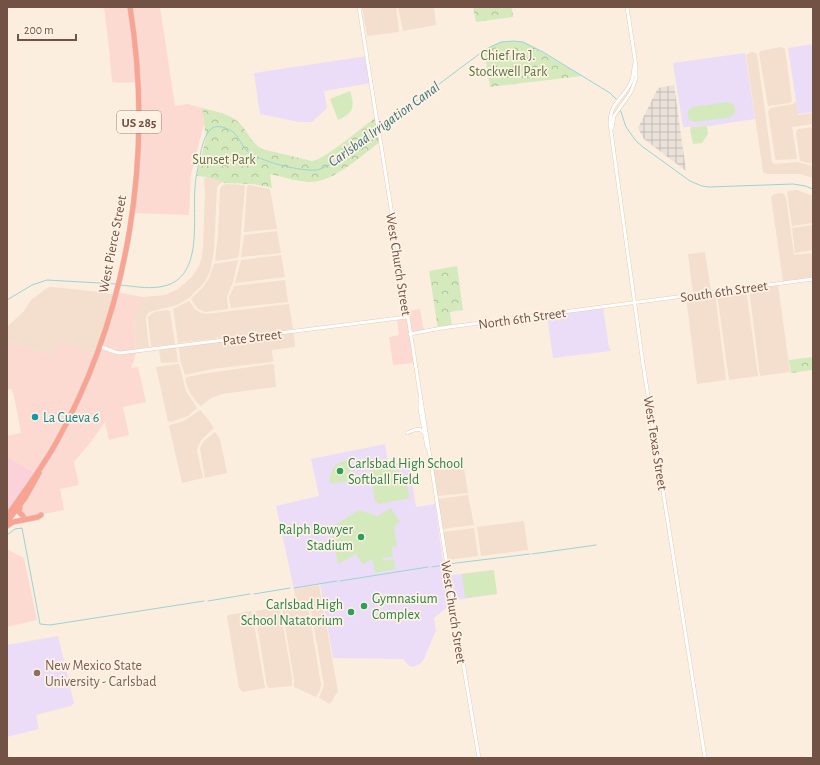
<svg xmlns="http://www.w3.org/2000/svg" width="820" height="765" font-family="'Alegreya Sans',sans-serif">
  <defs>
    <pattern id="industrial-grid" width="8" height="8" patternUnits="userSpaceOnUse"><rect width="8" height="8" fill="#eae1db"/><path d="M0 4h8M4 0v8" fill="none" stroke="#c2b9b3"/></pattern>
    <pattern id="park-crowns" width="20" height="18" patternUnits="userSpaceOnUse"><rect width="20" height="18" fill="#d4eabd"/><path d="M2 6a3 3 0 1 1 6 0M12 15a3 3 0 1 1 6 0" fill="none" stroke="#b0c09b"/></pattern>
  </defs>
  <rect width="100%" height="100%" fill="#fceede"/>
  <!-- residential -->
  <path fill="#f4decd" d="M362 7H396L399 32 367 36Z
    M398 7H434L436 25 403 31Z
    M781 47 785 49 792 101 790 103 768 106 759 53 761 51Z
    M751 52H754L757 54 772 162 774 164 797 162 813 166V178L800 174H767L763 172 746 55Z
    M796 102 798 115 813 113V124L792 127 797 157 796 159 776 160 775 158 768 111 770 108 793 104Z
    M813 127V163L812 164 800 161 796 133 798 129Z
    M207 177 222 182 217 187 214 250 210 272 204 283 189 298 177 305 149 312 146 317V321L149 347 136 349 133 319 142 298 144 297 165 295 178 289 191 278 199 266 202 256 203 247 205 193 204 179Z
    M226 184 244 185 245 186 239 256 237 258 216 261 215 260 218 235 220 190 221 186Z
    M249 185 270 189 277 229 244 232 247 186Z
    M797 190 813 196V223L792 226 787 192 788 191Z
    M782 193 784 194 786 198 794 255 813 253V277L783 281 771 197 774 194Z
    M813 225V250L795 253 792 228Z
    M277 231 281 253 241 257 244 235Z
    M705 252 711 291 693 294 688 254Z
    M281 255 285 277 235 283 241 260Z
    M238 260 233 282 227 296 228 309 205 312 198 309 191 299 204 286 209 278 214 264Z
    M285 280 288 302 231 308 229 298 234 286Z
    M778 285 790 372 760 376 749 289Z
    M50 287 102 292 115 295 96 355 54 356 7 342V327L24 311 31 300 44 290Z
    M746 289 758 376 729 380 717 293Z
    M715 294 726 380 697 384 686 297Z
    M189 301 196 310 201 313 206 314 289 304 293 329 178 343 173 309Z
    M166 310 170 311 175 344 151 347 148 317 154 312Z
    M292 333 294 334 295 347 272 350 273 361 272 362 212 369 185 375 180 360 179 347Z
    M176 347 178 362 161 363 159 350Z
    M179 364 186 391 197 408 188 416 170 422 168 421 156 367Z
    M272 364 274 365 276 387 222 394 211 398 201 406 198 404 190 393 185 380 187 377 202 374Z
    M200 410 208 419 214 428 202 439 198 446 197 451 203 478 182 483 169 426 170 425 184 421Z
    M215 432 220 439 227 473 205 478 200 448 204 441Z
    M463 462 468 493 437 496 433 466Z
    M468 495 474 525 443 529 438 499Z
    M523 521 524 522 528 550 481 556 477 527Z
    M474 528 478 556 448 560 443 532Z
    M319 585 338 691 330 704 319 698 324 685 310 605 306 601 296 602 294 589Z
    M303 603 308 606 321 685 320 690 316 697 294 687V679L282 607Z
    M278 607 280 608 292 678V686L269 688 267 686 255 612 256 611Z
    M251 611 252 612 265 688 243 692 239 688 227 616 228 615Z"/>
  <!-- commercial -->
  <path fill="#fddad1" d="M104 7H160L175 106 188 104 202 108 204 124 191 174 189 215 132 213 136 176 138 82 120 83 112 82 109 48Z
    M116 292 143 297 133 319 136 350 137 351 131 368 138 367 146 402 123 407 129 435 109 440 105 422 90 443 74 462 79 485 60 489 64 510 34 516H23L19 512 36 474 7 456V436L21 433 14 396 11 389 7 390V339V342L54 356 59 342 95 355Z
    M420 309 424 331 412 333 414 363 393 365 389 337 399 335 397 319 407 317 406 311Z
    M7 549 24 558 37 620 7 627Z"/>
  <!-- industrial -->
  <path fill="url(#industrial-grid)" d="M674 85 686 171 644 139 638 128 658 88Z"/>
  <!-- education -->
  <path fill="#ebdcf8" d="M813 44V112L798 114 788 48Z
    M745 53 755 119 709 126 683 127 673 63Z
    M367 56 371 83 324 91 327 108 312 122H299L260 114 254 73Z
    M603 307 609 348 611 351 553 358 547 315Z
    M385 444 388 464 409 461 416 507 435 504 445 576 493 570 497 594 456 600 434 618 436 630 424 659 420 664 413 667 409 666 403 659 333 658 320 584 294 589 276 506 319 496 311 459Z
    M58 636 74 703 71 706 36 715 39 729 7 737V645Z"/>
  <!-- medical -->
  <path fill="#fbd1da" d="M7 456 36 474 7 516Z"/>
  <!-- grass -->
  <path fill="#d4eabd" d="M350 91C355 107 354 113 338 120L330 99Z
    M728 102C734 103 736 107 735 113L730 117 695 122C689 121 686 117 688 111L692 107Z
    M707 126 708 134 702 143 693 144 690 130 691 127Z
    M347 460 351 479 349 481 330 484C328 472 334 463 347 460Z
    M381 469C404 467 405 478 410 498L379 504 375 501 370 471Z
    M391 508 400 522 394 526 397 546 392 547 393 557 383 558V561L394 559 395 569 375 573 372 559 363 565 356 554 338 564 331 527 359 510 377 516Z
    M494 570 497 594 465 598 462 574Z"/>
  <!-- park -->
  <path fill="url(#park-crowns)" d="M473 7H512L513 17 476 22Z
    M514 41 523 42 530 45 582 76 490 87 484 50 501 42Z
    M202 108C213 111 228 113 237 121 247 129 251 143 262 149L312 161C326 159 363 126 376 117L380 142C362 155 335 181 312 182 298 182 283 177 270 174L272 188 254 184 224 183 207 177 197 176 206 137Z
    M457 266 463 310 450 312 452 327 438 329 429 271Z
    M813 357V370L791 373 789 360Z"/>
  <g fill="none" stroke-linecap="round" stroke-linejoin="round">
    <!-- stream -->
    <path stroke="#99d4d8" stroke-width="1" d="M620 109 626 127 636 141 643 147 690 181 702 186 709 187 793 184 805 186 813 189
      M120 285C133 286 146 289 159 287 205 281 192 220 195 188 195 179 198 170 199 161 201 152 203 137 210 130 215 124 224 127 230 130 238 134 241 145 247 151 258 161 302 172 317 170 324 168 330 165 336 161L486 49 501 42 514 41 523 42 543 52 610 93 617 100
      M7 300 32 285 47 280 117 284
      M7 535 15 529 22 528 40 624 50 625 204 601
      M532 554 596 545
      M448 564 530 554
      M432 567 444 565
      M340 581 428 567
      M294 588 337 581
      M254 594 290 588
      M208 601 250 594"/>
    <!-- secondary casing -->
    <g stroke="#e7cbba" stroke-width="4">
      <path id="secondary" d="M359 7 378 128
        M635 63C633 69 634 76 631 82 624 99 610 101 610 124L643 364 705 758
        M612 128 614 116 631 92 636 78V66L627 7
        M379 132 448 572 479 758
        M410 334 442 328 813 279
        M99 346 115 352 120 353 407 317
        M420 396V409L427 447
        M407 433C413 431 418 426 423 432"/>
    </g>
    <!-- highway casing -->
    <g stroke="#dbd2cf" stroke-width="6">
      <path id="highway" d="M20 506 19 512 23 516
        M7 516C24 492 42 468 56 443 129 312 154 155 130 7
        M7 522 25 498 39 473
        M7 526 13 522 38 517 41 515"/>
    </g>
    <!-- secondary -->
    <use href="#secondary" stroke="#fff" stroke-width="3"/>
    <!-- highway -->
    <use href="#highway" stroke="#f9a493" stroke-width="5"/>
  </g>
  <!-- markers -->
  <circle fill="#0f9aa8" stroke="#fff2e5" stroke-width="1.5" cx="35" cy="417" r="4"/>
  <g fill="#2e9e5b" stroke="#fff2e5" stroke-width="1.5">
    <circle cx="340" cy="471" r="4"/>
    <circle cx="361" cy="537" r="4"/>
    <circle cx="364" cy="606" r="4"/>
    <circle cx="351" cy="612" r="4"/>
  </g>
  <circle fill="#8d6e63" stroke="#fff2e5" stroke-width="1.5" cx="37" cy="673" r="4"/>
  <g text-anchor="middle" stroke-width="3.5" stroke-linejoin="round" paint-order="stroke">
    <!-- shield labels -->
    <rect fill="#fff2e5" stroke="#9d8276" stroke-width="1" x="117" y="111" width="44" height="22" rx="3"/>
    <g font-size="13" font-weight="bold" fill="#735246">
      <text x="139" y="127">US 285</text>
    </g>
    <!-- park labels -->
    <g font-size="14" fill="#55783e" stroke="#fff2e5">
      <text x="508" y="60">Chief Ira J.<tspan x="508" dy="16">Stockwell Park</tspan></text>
      <text x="224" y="164">Sunset Park</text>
    </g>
    <!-- street labels -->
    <g font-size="14" fill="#735246" stroke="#fff2e5">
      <text transform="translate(112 244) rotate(-79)" y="5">West Pierce Street</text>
      <text transform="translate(399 264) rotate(81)" y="5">West Church Street</text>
      <text transform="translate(724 291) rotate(-8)" y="5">South 6th Street</text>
      <text transform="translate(522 318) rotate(-8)" y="5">North 6th Street</text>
      <text transform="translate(252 337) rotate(-7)" y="5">Pate Street</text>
      <text transform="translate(656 443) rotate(81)" y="5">West Texas Street</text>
      <text transform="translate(454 612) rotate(81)" y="5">West Church Street</text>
    </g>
    <!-- culture labels -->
    <g font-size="14" fill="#0d838f" stroke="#fff2e5" text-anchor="start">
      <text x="43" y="422">La Cueva 6</text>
    </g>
    <!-- leisure labels -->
    <g font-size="14" fill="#27864d" stroke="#fff2e5" text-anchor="start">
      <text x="348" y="468">Carlsbad High School<tspan x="348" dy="16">Softball Field</tspan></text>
      <text x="353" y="534" text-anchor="end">Ralph Bowyer<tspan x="353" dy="16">Stadium</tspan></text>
      <text x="372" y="603">Gymnasium<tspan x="372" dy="16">Complex</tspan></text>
      <text x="343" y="609" text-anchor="end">Carlsbad High<tspan x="343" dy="16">School Natatorium</tspan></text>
    </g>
    <!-- education labels -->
    <g font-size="14" fill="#785e54" stroke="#fff2e5" text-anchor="start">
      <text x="45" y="670">New Mexico State<tspan x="45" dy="16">University - Carlsbad</tspan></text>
    </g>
    <!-- water labels -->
    <g font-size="15" font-style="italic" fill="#3a7579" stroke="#fff2e5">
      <text transform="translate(384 124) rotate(-36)" y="5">Carlsbad Irrigation Canal</text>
    </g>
  </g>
  <!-- border -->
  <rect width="820" height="765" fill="none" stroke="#735246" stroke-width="16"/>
  <!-- scale -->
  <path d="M18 34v6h58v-6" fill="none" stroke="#735246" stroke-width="2"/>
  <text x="24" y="34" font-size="12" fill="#735246" stroke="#fff2e5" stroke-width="3" paint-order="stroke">200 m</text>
</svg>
